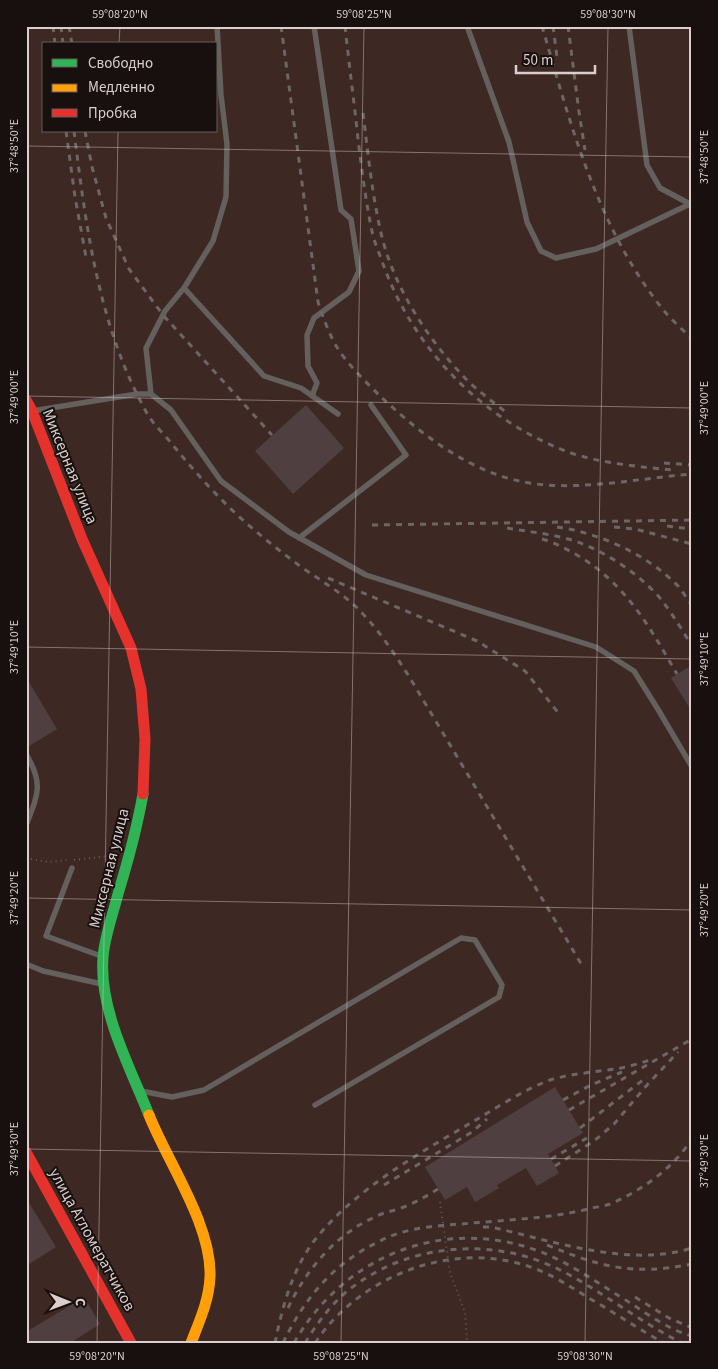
<svg xmlns="http://www.w3.org/2000/svg" width="718" height="1369" font-family="'Source Sans 3',sans-serif">
  <rect width="100%" height="100%" fill="#302826"/>
  <!-- built -->
  <path fill="#3e2823" fill-rule="evenodd" d="M26 26H692V1343H26ZM44 44H216V131H44Z"/>
  <!-- building -->
  <path fill="#503f40" d="M306 405 344 448 293 494 255 451Z
    M692 665V712L671 678Z
    M26 677 57 729 26 748Z
    M555 1087 583 1133 548 1154 559 1173 537 1186 526 1168 497 1185 499 1188 475 1202 467 1187 445 1200 425 1167Z
    M26 1198 56 1247 26 1266Z
    M84 1297 100 1324 70 1343H26V1332Z"/>
  <g fill="none" stroke-linecap="round" stroke-linejoin="round">
    <!-- path -->
    <path stroke="#615e5c" stroke-width="2" stroke-dasharray="1 4" stroke-linecap="butt" d="M26 858 48 862 69 860
      M74 860 116 855
      M440 1202 450 1273 465 1312 467 1343"/>
    <!-- lane -->
    <path stroke="#63605e" stroke-width="5.5" d="M467 26 509 142 527 222 541 251 556 258 596 249 692 203
      M629 26 647 165 660 188 690 204
      M184 288 264 376 301 388 338 414
      M151 394 146 348 165 311 184 288 213 241 226 197 227 144 221 95 217 26
      M312 396 317 383 308 366 307 335 314 318 349 292 359 271 351 219 341 210 314 26
      M32 411 137 394H151L171 410 221 481 289 532 366 575 596 647 634 671 659 711 692 767
      M299 538 406 455 371 405
      M26 754C44 784 38 795 26 825
      M72 868 46 936 101 956
      M26 964 43 971 102 984
      M141 1091 172 1097 204 1090 461 938 475 940 502 985 499 997 315 1105"/>
    <!-- fast -->
    <path stroke="#30b455" stroke-width="11" d="M143 794C137 828 128 861 118 894 113 914 104 938 103 958 99 1010 130 1067 149 1115"/>
    <!-- slow -->
    <path stroke="#ff9f0a" stroke-width="11" d="M149 1115C168 1163 212 1225 210 1277 209 1301 199 1322 191 1343"/>
    <!-- jam -->
    <path stroke="#e5322d" stroke-width="11" d="M26 400 32 411 82 539 131 648 141 689 145 739 143 794
      M26 1152 131 1343"/>
    <!-- rail -->
    <path stroke="#6b6766" stroke-width="3" stroke-dasharray="6 6" stroke-linecap="butt" d="M53 26 55 44
      M61 26 63 44
      M69 26 72 44
      M281 26 318 302C323 317 328 331 335 344 346 363 365 381 380 396 424 437 474 476 536 484 587 490 641 478 692 474
      M345 26C349 64 354 101 358 139 362 171 366 204 373 236 376 246 380 255 383 264 414 350 483 420 568 452 599 463 640 467 673 470
      M542 26C571 126 598 230 665 312 673 321 683 330 692 339
      M553 26 557 57
      M568 26 579 112 585 150
      M363 113C368 153 372 194 381 233 393 286 428 340 466 379 478 391 493 402 507 413
      M66 131 75 197 86 257
      M74 131C86 228 99 329 148 415 154 425 164 434 172 444 194 471 218 498 244 521 262 537 281 552 300 566 322 582 345 594 363 614 381 633 396 656 410 678L583 967
      M85 131 92 167 106 218 129 269 163 315 272 435
      M664 463 692 465
      M372 525 692 520
      M667 526 692 529
      M557 527C600 533 648 555 678 586 683 592 687 599 692 605
      M614 527 635 529 692 544
      M507 528C530 532 553 534 575 541 606 552 638 573 660 598 672 613 682 630 692 646
      M542 539C554 542 566 549 577 555 626 584 649 626 677 674
      M328 578 477 641 525 671 560 715
      M563 1100 591 1085 622 1072
      M569 1110 692 1039
      M580 1128 647 1077
      M551 1159 587 1138
      M555 1166 594 1141 614 1124 647 1085 678 1052
      M384 1185 472 1132 487 1119
      M483 1227H491C553 1241 629 1268 692 1248
      M547 1245C601 1267 633 1276 692 1264
      M635 1297 669 1318 692 1328
      M288 1308C306 1270 336 1234 375 1217 384 1212 394 1211 404 1207 416 1202 427 1196 438 1189
      M275 1343C282 1308 292 1270 314 1241 355 1189 418 1154 474 1121 498 1107 523 1090 550 1080 573 1073 598 1072 621 1068 631 1066 641 1063 650 1060
      M283 1343C305 1297 334 1263 380 1241 404 1228 434 1226 461 1224 503 1220 547 1219 588 1209 596 1207 604 1206 610 1204 643 1190 673 1168 692 1139
      M294 1343C349 1246 464 1210 563 1262 587 1275 609 1290 632 1304 650 1316 670 1330 692 1336
      M305 1343C316 1325 329 1307 345 1293 405 1243 493 1235 562 1271 603 1292 640 1322 682 1343
      M315 1343C361 1274 457 1238 536 1269 559 1278 578 1292 599 1304 621 1317 642 1331 664 1343"/>
  </g>
  <!-- ticks -->
  <path fill="none" stroke="#dacfcc" stroke-width="1" stroke-opacity="0.45" d="M119 44 120 26M26 146 692 157M26 396 692 408M26 647 692 659M26 898 692 910M26 1149 692 1161M97 1343 118 131M341 1343 364 26M585 1343 608 26"/>
  <g text-anchor="middle" stroke-width="4" stroke-linejoin="round" paint-order="stroke">
    <!-- street labels -->
    <g font-size="16" fill="#dacfcc" stroke="#18100e">
      <text transform="translate(71 466) rotate(68)" y="6">Миксерная улица</text>
      <text transform="translate(108 868) rotate(-76)" y="6">Миксерная улица</text>
      <text transform="translate(93 1239) rotate(61)" y="6">улица Агломератчиков</text>
    </g>
  </g>
  <!-- border -->
  <rect width="718" height="1369" fill="none" stroke="#18100e" stroke-width="55"/>
  <!-- legend -->
  <rect x="42" y="42" width="175" height="90" fill="#18100e" stroke="#665c5a"/>
  <rect x="52" y="59" width="25" height="8" fill="#30b455" stroke="#665c5a"/>
  <text x="88" y="68" font-size="15" fill="#dacfcc">Свободно</text>
  <rect x="52" y="84" width="25" height="8" fill="#ff9f0a" stroke="#665c5a"/>
  <text x="88" y="92" font-size="15" fill="#dacfcc">Медленно</text>
  <rect x="52" y="109" width="25" height="8" fill="#e5322d" stroke="#665c5a"/>
  <text x="88" y="118" font-size="15" fill="#dacfcc">Пробка</text>
  <!-- north arrow -->
  <g transform="translate(68 1302) rotate(91)" stroke="#18100e" stroke-width="4" paint-order="stroke">
  <path d="M0-4L9 19L0 12L-9 19Z" fill="#dacfcc"/>
  <text y="-8" font-size="14" font-weight="bold" text-anchor="middle" fill="#dacfcc">С</text>
  </g>
  <!-- scale -->
  <path d="M516 65v8h79v-8" fill="none" stroke="#dacfcc" stroke-width="2.5"/>
  <text x="523" y="65" font-size="15" fill="#dacfcc" stroke="#18100e" stroke-width="4" paint-order="stroke">50 m</text>
  <rect x="28" y="28" width="662" height="1314" fill="none" stroke="#dacfcc" stroke-width="2"/>
  <g font-size="12" text-anchor="middle" fill="#dacfcc">
    <text x="120" y="18">59°08'20"N</text>
    <text x="364" y="18">59°08'25"N</text>
    <text x="608" y="18">59°08'30"N</text>
    <text transform="translate(14 146) rotate(-90)" y="4">37°48'50"E</text>
    <text transform="translate(704 157) rotate(-90)" y="4">37°48'50"E</text>
    <text transform="translate(14 397) rotate(-90)" y="4">37°49'00"E</text>
    <text transform="translate(704 408) rotate(-90)" y="4">37°49'00"E</text>
    <text transform="translate(14 647) rotate(-90)" y="4">37°49'10"E</text>
    <text transform="translate(704 659) rotate(-90)" y="4">37°49'10"E</text>
    <text transform="translate(14 898) rotate(-90)" y="4">37°49'20"E</text>
    <text transform="translate(704 910) rotate(-90)" y="4">37°49'20"E</text>
    <text transform="translate(14 1149) rotate(-90)" y="4">37°49'30"E</text>
    <text transform="translate(704 1161) rotate(-90)" y="4">37°49'30"E</text>
    <text x="97" y="1360">59°08'20"N</text>
    <text x="341" y="1360">59°08'25"N</text>
    <text x="585" y="1360">59°08'30"N</text>
  </g>
</svg>
